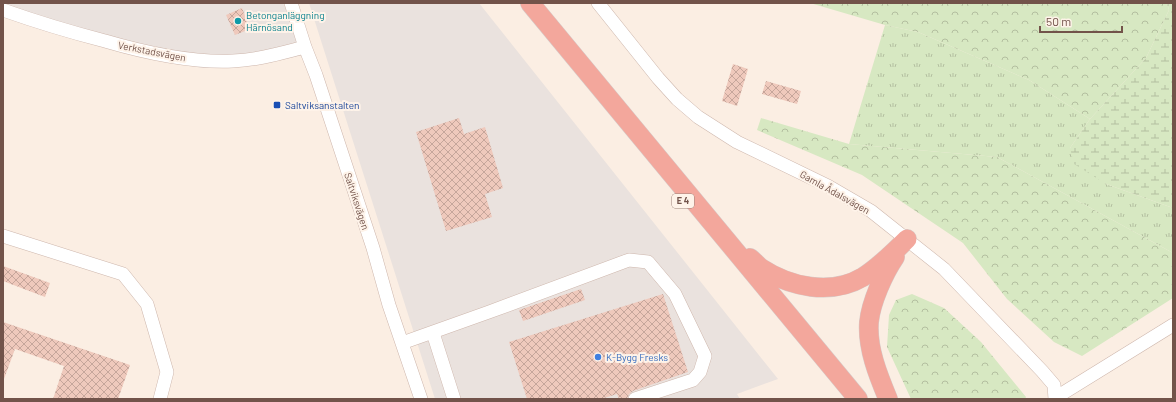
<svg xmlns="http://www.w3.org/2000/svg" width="1176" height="402" font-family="Barlow,sans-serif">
  <defs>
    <pattern id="grass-tufts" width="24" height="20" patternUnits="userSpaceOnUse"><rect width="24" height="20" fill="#d7e8c2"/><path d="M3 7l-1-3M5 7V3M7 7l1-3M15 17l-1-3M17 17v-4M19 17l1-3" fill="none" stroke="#b3bfa0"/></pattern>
    <pattern id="forest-crowns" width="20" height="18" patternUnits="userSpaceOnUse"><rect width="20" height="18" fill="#d7e8c2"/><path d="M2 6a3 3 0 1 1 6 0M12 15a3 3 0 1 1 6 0" fill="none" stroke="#b3bfa0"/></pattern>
    <pattern id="wetland-marsh" width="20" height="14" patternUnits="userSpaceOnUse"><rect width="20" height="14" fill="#d7e8c2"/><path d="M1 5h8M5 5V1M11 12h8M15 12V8" fill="none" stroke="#b3bfa0"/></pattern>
    <pattern id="building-cross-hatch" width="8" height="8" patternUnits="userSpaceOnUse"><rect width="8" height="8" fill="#efc9bc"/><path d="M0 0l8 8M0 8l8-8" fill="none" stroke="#c6a69b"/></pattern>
  </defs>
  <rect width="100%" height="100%" fill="#fbeee3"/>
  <!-- industrial -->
  <path fill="#eae2de" d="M3 3H283L312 53 281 60 236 66 203 68 170 62 3 13Z
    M309 3H479L778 379 737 394 740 399H435Z"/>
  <!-- grass -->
  <path fill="url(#grass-tufts)" d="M885 25 918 32 1029 80 1090 119 1070 148 1106 184 1173 208V253L997 157 849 144Z"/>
  <!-- forest -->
  <path fill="url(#forest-crowns)" d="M810 3H1167L1169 10 1146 58 1090 119 1029 80 918 32 885 25Z
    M761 118 849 144 997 157 1173 253V298L1082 356 1054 342 1007 299 963 243 862 175 757 130Z
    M912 294 944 308 981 342 1026 397 1025 399H911L887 347 889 315 896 300Z"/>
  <!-- wetland -->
  <path fill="url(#wetland-marsh)" d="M1167 3H1173V208L1106 184 1074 164 1070 148 1090 119 1146 58 1169 10Z"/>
  <!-- building -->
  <path fill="url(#building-cross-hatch)" d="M242 8 250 29 235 35 226 15Z
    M733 64 748 69 737 106 722 101Z
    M766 81 801 91 797 104 762 94Z
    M459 118 464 134 485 127 503 188 485 194 492 217 446 231 416 132Z
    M3 266 50 283 45 297 3 281Z
    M581 289 585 300 523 321 519 310Z
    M663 294 688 372 633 391 629 394 627 399H619L617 394 601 399H527L509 342Z
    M3 322 130 365 118 399H53L64 366 15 349 4 379H3Z"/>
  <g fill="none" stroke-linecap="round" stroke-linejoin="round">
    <!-- minor casing -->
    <g stroke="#ceb7ad" stroke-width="14">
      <path id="minor" d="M291 3 305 47 316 75 373 248 389 305 421 399
        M598 3 658 78 677 99 698 117 737 142 828 186 871 211 944 269 1042 371 1054 385 1055 399
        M3 10C37 22 70 32 105 41 146 53 190 63 233 61 258 60 281 53 305 47
        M3 236 123 274 147 304 167 372 160 399
        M433 333 454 399
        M402 343 489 312 629 260 648 262 675 294 705 356 700 372 693 380 635 399
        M1055 398 1173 325"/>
    </g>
    <!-- highway casing -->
    <g stroke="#d5cbc9" stroke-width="20">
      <path id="highway" d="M530 3 858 399
        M750 258C754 261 757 265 761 268 790 287 831 296 863 277 879 267 893 253 907 239
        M888 399C878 375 867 348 869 322 871 302 884 273 895 257"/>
    </g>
    <!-- minor -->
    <use href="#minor" stroke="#fff" stroke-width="13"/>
    <!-- highway -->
    <use href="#highway" stroke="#f3a79c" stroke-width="19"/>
  </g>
  <!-- markers -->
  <circle fill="#0f9aa8" stroke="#fef3e9" stroke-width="1.5" cx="238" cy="21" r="4"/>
  <rect fill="#1a4fb4" stroke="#fef3e9" stroke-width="1.5" x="273" y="101" width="8" height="8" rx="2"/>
  <circle fill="#3f7fe0" stroke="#fef3e9" stroke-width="1.5" cx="598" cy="357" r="4"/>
  <g text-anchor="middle" stroke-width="4" stroke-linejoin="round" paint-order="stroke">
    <!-- shield labels -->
    <rect fill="#fef3e9" stroke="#9c837a" stroke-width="1" x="672" y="194" width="22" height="14" rx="3"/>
    <g font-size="9" font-weight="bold" fill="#72534a">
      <text x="683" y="204">E 4</text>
    </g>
    <!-- culture labels -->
    <g font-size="10" fill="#0d838f" stroke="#fef3e9" text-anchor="start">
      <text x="246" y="19">Betonganläggning<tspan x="246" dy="12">Härnösand</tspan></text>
    </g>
    <!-- street labels -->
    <g font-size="10" fill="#72534a" stroke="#fef3e9">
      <text transform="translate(152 51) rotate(11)" y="4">Verkstadsvägen</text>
      <text transform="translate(835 192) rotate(29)" y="4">Gamla Ådalsvägen</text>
      <text transform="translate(357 201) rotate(72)" y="4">Saltviksvägen</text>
    </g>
    <!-- transit labels -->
    <g font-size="10" fill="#164399" stroke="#fef3e9" text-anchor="start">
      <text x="285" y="109">Saltviksanstalten</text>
    </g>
    <!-- shop labels -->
    <g font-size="10" fill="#366cbe" stroke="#fef3e9" text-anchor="start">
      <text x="606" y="361">K-Bygg Fresks</text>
    </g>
  </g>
  <!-- border -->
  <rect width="1176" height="402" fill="none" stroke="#72534a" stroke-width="8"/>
  <!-- scale -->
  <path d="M1040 26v6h82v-6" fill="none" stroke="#72534a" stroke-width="2"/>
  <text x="1046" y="26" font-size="12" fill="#72534a" stroke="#fef3e9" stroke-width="3" paint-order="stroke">50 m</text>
</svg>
